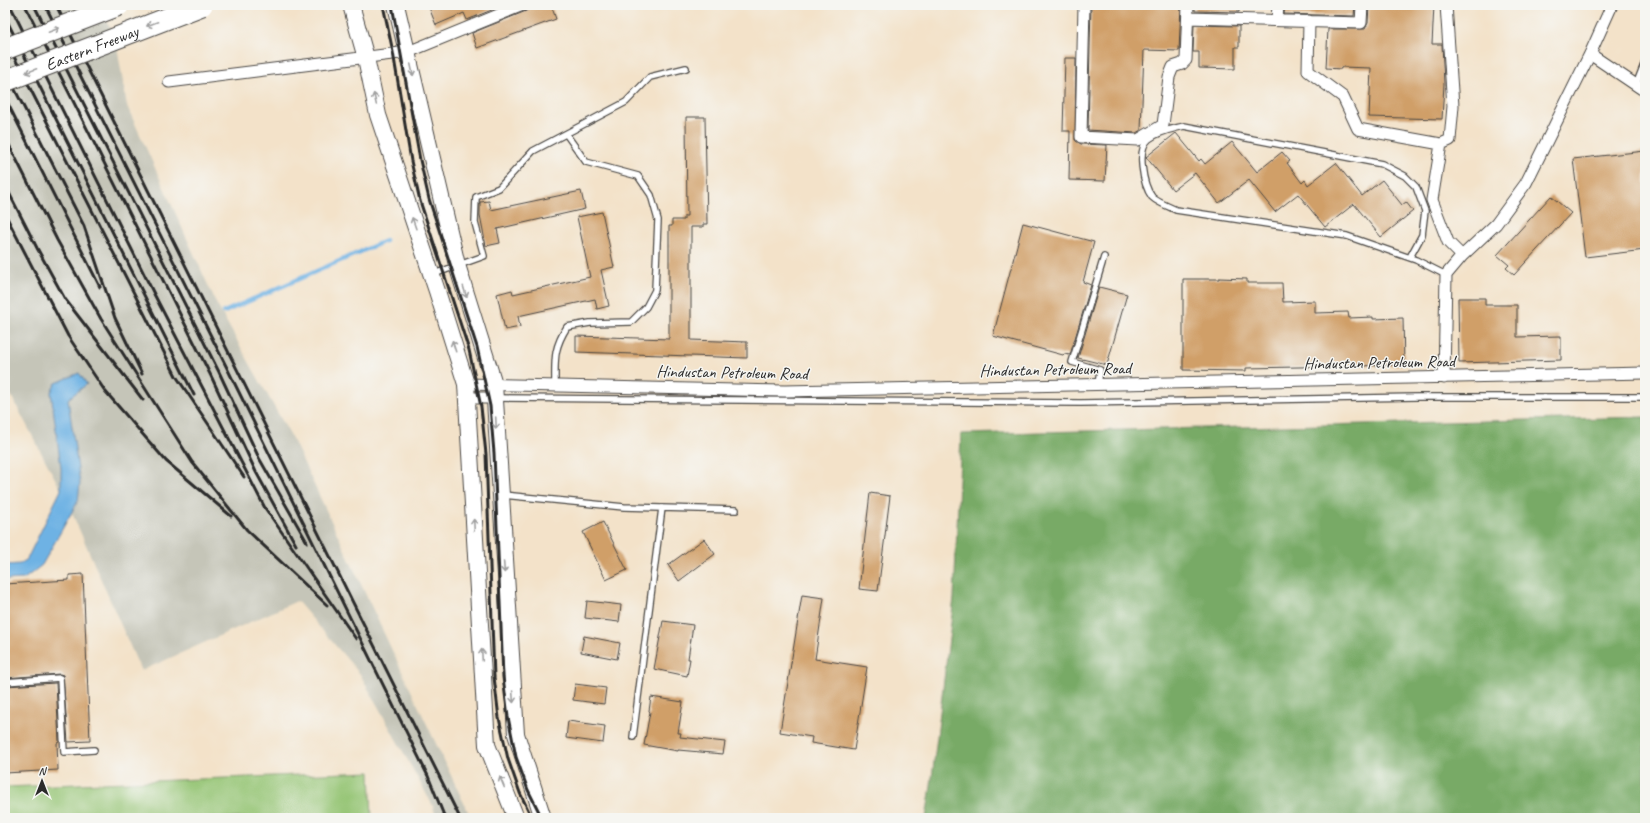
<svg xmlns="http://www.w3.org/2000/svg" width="1650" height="823" font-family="Caveat,sans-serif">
  <rect width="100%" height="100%" fill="#f6f6f2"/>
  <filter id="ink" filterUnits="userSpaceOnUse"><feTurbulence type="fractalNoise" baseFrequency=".025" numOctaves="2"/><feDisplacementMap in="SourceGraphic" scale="8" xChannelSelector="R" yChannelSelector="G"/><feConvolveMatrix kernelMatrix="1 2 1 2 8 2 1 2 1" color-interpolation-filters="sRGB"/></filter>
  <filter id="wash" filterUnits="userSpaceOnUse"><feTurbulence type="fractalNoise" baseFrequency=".012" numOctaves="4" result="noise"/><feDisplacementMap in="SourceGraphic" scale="16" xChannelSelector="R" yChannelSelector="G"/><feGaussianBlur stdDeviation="0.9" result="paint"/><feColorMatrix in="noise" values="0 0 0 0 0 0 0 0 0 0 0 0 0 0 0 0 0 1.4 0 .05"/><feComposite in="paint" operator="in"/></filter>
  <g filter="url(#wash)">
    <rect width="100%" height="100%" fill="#f3e2c9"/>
    <!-- industrial -->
    <path fill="#c5c5b8" d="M5 5H95L115 34 127 106 217 305 294 442 471 818H436L433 806 360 674 297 601 141 671 72 513 78 501 80 483 68 399 87 384 79 373 56 383 61 468V490L5 384Z"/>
    <!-- green -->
    <path fill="#95c574" stroke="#607850" d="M370 772 372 818H5V787Z"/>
    <!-- forest -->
    <path fill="#78aa66" stroke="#526a48" d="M1645 417V818H926L931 786 954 598 961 434Z"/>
    <!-- water -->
    <path fill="#6eb2e4" stroke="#4c6e88" d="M79 373 87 384 68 399 80 483 78 501 42 565 24 579 5 580V565L20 564 27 559 61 490V468L51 392 56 383Z"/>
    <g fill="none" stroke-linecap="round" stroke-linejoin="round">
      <!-- stream -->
      <path stroke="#6eb2e4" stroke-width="4.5" d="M224 312 385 241"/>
    </g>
    <g id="blocks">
      <!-- building -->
      <path fill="#d09f68" d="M428 5H504L467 20 464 13 436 25Z
        M530 5H551L556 19 477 48 472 33 526 11 529 9Z
        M1091 5H1181L1179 51 1144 50 1141 130 1136 133 1088 130Z
        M1195 5H1239V12L1195 11Z
        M1285 5H1355L1354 16 1284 14Z
        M1369 5H1434L1432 44H1442L1444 84 1442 119 1369 117 1371 68 1341 67V69L1326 68 1328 29H1365L1368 23Z
        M1194 25 1239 26V47H1235V69L1199 68V52H1193Z
        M1065 58H1076L1075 140 1081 144 1107 145 1105 181 1069 180 1070 131H1063Z
        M686 117H705L707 224H703V227H691V340L747 342V358L576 352V336L669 339V226H672V220H684V216H687Z
        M1176 133 1199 161 1201 159 1205 164 1232 142 1257 172 1282 152 1290 161 1287 163 1302 183 1305 180 1308 185 1336 163 1362 196 1382 180 1402 205 1406 202 1413 211 1381 237 1354 204 1325 227 1298 194 1275 212 1249 180 1219 203 1195 173 1173 190 1146 157Z
        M1645 151V250L1585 257 1573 159Z
        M581 191 585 209 497 229 500 243 486 246 480 215V202L489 201 491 210Z
        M1551 196 1571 213 1514 275 1506 268 1509 265 1497 255Z
        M602 212 614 267 601 270 609 306 597 309 595 299 518 316 520 327 505 330 497 294 512 290 513 294 590 277 577 217Z
        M1023 223 1094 242 1083 282 1091 285 1070 355 1064 354 1063 355 993 336Z
        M1219 278 1247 279V283H1282L1283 302 1315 301V313L1348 312 1349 318 1373 317V319L1403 318 1404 365 1246 368V371L1183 370V279H1219Z
        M1099 287 1127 294 1107 365 1078 358Z
        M1458 298H1485V305H1517V337L1561 336V360L1459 363Z
        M870 493 890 496 878 591 859 589Z
        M603 522 627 570 606 580 583 532Z
        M704 539 715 554 679 581 668 565Z
        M83 574 90 741 68 742 63 675 60 674 5 678V584L69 580V575Z
        M802 595 824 598 815 659 867 667 854 750 811 743 812 737 780 732Z
        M587 601 621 605 619 622 585 618Z
        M663 621 693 625 688 659H690L687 676 654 669Z
        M584 636 620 643 617 659 581 652Z
        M56 683 59 742 57 743 58 770 5 773V686Z
        M575 684 606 688 604 704 573 700Z
        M651 697 683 702 678 733H681L680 737 725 742 723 754 678 750V751L644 745 650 712 649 711Z
        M568 721 605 726 603 743 566 738Z"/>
    </g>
  </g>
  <g filter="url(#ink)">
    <use href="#blocks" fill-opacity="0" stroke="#494643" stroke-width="1"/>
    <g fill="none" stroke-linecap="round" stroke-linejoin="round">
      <!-- service casing -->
      <g stroke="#494643" stroke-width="8">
        <path id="service" d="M1636 85 1645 62
          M1410 257 1422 235 1425 211 1416 187 1405 176 1382 164 1184 126C1173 129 1159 131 1149 139 1136 149 1143 185 1152 197 1157 202 1169 207 1176 210L1347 236 1416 260 1446 275
          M434 274 484 256 475 223 476 197 499 188 533 151 626 102 650 77 686 68
          M555 385C555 360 553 349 567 327L590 323 631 322 646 307 655 290 658 220 651 195 638 176 586 162 566 134
          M1098 385 1100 370 1072 362 1104 257
          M497 398 1081 403 1417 397H1645
          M503 495 624 507 736 510
          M5 682 60 678 64 752 94 750
          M633 737 662 508"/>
      </g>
      <!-- minor casing -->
      <g stroke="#494643" stroke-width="13">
        <path id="minor" d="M1084 5 1081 137 1138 140 1163 125 1169 77 1173 67 1182 64 1186 60 1188 5
          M1188 18 1361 23 1362 5
          M1277 20 1278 5
          M1309 21 1308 71 1343 97 1358 129 1441 144 1432 200 1448 242 1462 256
          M1590 54 1645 91
          M169 82 408 52 523 5
          M1441 144 1450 140 1453 106 1446 5
          M1444 378 1446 275 1462 256 1496 224 1526 183 1590 54 1612 5
          M466 384 785 391 1645 373
          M467 398H494"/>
      </g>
      <!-- secondary casing -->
      <g stroke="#494643" stroke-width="18">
        <path id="secondary" d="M351 5 366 58 378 115 437 291 466 384 487 745 516 818
          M396 5 457 265 494 384 516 734 543 818"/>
      </g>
      <!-- service -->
      <use href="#service" stroke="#fff" stroke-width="5.5"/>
      <!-- minor -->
      <use href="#minor" stroke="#fff" stroke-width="11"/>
      <!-- secondary -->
      <use href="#secondary" stroke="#fff" stroke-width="16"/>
      <!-- rail -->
      <path stroke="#2b2b2b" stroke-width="3" d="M10 5 154 294 265 508 356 639
        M25 5 211 376 256 472 296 545
        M34 5 219 372 259 458 307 542
        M45 5 227 368 428 776 445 818
        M56 5 460 818
        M383 5 393 52 411 161 420 201 469 350 481 407 486 454 494 677 499 718 508 759 520 793 532 818
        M392 5 420 160 429 199 477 347 490 406 494 453 503 677 508 717 516 757 528 790 542 818
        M5 17 194 395
        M5 39 176 376 244 477
        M5 70 84 226 115 318 142 374
        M5 98 100 287
        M5 137 57 240 101 319 192 462 247 530 327 605
        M5 185 37 248 65 299 143 400
        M5 214 68 336 105 391 166 461 231 516"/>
      <!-- motorway-bridge casing -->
      <g stroke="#494643" stroke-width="23" stroke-linecap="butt">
        <g id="motorway-bridge">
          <path d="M5 49 119 5"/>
          <path id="s1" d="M5 81 202 5"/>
        </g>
      </g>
      <!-- motorway-bridge -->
      <use href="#motorway-bridge" stroke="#fff" stroke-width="21"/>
    </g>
    <!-- one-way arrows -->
    <defs><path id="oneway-shaft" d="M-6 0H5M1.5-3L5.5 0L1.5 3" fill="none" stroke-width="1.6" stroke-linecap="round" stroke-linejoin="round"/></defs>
    <g stroke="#a0a0a0">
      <use href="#oneway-shaft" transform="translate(152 24) rotate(159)"/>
      <use href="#oneway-shaft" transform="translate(54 30) rotate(-21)"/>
      <use href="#oneway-shaft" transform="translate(412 70) rotate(78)"/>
      <use href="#oneway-shaft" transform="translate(31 71) rotate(159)"/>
      <use href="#oneway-shaft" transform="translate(375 99) rotate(-103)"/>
      <use href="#oneway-shaft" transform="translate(414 223) rotate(-109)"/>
      <use href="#oneway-shaft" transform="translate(465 292) rotate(73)"/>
      <use href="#oneway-shaft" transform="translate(454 346) rotate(-107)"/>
      <use href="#oneway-shaft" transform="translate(496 423) rotate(87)"/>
      <use href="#oneway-shaft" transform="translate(474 525) rotate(-93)"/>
      <use href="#oneway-shaft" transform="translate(504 567) rotate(86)"/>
      <use href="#oneway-shaft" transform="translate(482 655) rotate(-93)"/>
      <use href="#oneway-shaft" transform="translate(513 697) rotate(86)"/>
      <use href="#oneway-shaft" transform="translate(502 782) rotate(-112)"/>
    </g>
  </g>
  <g text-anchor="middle" stroke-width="3" stroke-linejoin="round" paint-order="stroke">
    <!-- street labels -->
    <g font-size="17" fill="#2b2b2b" stroke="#f6f6f2">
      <text dy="6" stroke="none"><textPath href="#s1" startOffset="93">Eastern Freeway</textPath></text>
      <text transform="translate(1379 362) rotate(-1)" y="6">Hindustan Petroleum Road</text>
      <text transform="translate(1055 369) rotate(-1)" y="6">Hindustan Petroleum Road</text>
      <text transform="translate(732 372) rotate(1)" y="6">Hindustan Petroleum Road</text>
    </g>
  </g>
  <!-- margin -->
  <rect width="1650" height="823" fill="none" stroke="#f6f6f2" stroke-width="20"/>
  <!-- north arrow -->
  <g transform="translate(42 781)" stroke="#f6f6f2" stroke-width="3" paint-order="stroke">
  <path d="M0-3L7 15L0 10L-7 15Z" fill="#2b2b2b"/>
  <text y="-6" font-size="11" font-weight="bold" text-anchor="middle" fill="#2b2b2b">N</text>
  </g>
</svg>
